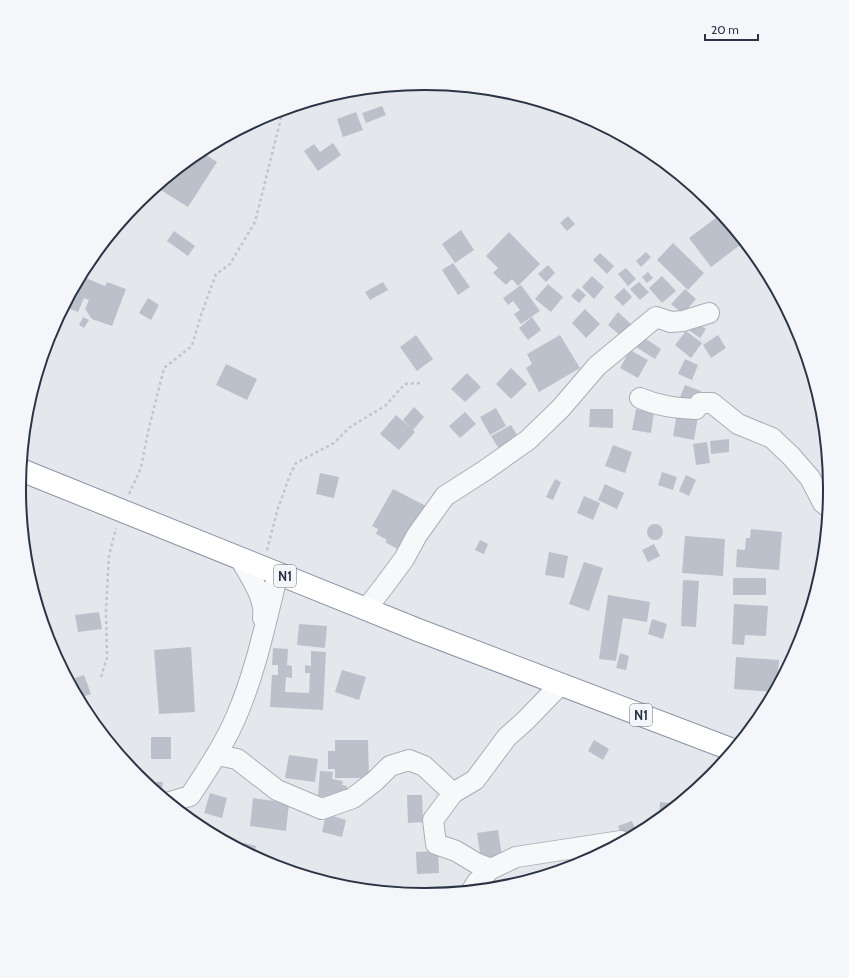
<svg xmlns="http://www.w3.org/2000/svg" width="849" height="978" font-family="Cabin,sans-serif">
  <rect width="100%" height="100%" fill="#e4e7ec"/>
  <!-- building -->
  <path fill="#bbc0ca" d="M382 106 386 115 366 123 362 113Z
    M356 112 363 130 343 137 337 119Z
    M333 143 341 155 318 171 304 151 314 144 320 152Z
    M200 151 217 162 188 207 156 187 186 162 190 164 196 155Z
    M721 214 744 242 711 267 689 238Z
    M568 216 575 224 567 231 560 223Z
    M461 230 474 250 455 263 442 244Z
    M174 231 195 246 188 256 167 241Z
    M509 232 540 264 518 286 512 279 506 285 493 273 498 268 486 256Z
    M673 243 704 273 688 290 657 260Z
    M646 252 651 257 641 267 636 261Z
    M600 253 614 266 607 274 593 260Z
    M453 263 470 287 458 295 442 270Z
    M548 265 555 273 546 282 538 274Z
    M626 268 636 279 628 286 618 274Z
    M648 272 653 278 647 283 642 277Z
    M81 276 105 286 107 282 126 289 112 326 92 319 85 309 89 300 84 298 78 312 65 307Z
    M592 276 604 287 594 299 582 287Z
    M662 276 676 291 662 303 649 288Z
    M383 282 388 290 370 300 365 292Z
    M639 282 649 292 640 300 630 289Z
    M548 284 563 297 551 312 535 299Z
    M521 285 540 311 521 324 514 314 520 310 513 301 508 305 503 298Z
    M578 288 586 295 579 303 571 296Z
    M624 288 632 297 623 306 614 297Z
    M685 289 696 299 683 314 671 304Z
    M148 298 159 305 151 320 139 313Z
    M585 309 600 324 586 338 572 323Z
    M618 312 633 326 623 338 608 325Z
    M83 317 89 320 84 328 79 325Z
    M532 317 541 330 528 340 519 328Z
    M695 322 706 329 700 338 690 331Z
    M686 331 702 343 691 358 675 345Z
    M416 335 433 359 417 371 400 347Z
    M560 335 580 368 539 392 526 368 532 364 527 354Z
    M718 335 726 348 711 358 703 345Z
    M643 337 661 349 655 359 636 347Z
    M630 350 648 360 638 378 620 368Z
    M685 359 698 365 692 380 678 374Z
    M226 364 257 379 247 400 216 385Z
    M511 368 527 384 511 399 496 384Z
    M467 373 481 387 465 402 451 389Z
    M685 385 701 391 694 408 678 402Z
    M414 407 424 417 413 430 415 432 399 450 380 434 396 415 411 428 403 420Z
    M496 408 506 426 490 435 480 417Z
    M590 409H613V428L589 427Z
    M636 409 654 412 651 433 632 430Z
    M465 412 476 424 460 438 449 426Z
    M677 413 698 416 694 440 673 436Z
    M511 425 520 440 501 452 491 436Z
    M729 439V452L711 454 710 441Z
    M707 442 710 463 696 465 693 444Z
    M613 445 632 452 625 473 605 466Z
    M662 472 677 477 673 490 658 485Z
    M320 473 339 477 334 498 316 494Z
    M686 475 696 480 689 496 679 491Z
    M555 479 561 482 553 500 546 497Z
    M605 484 624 493 617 509 598 500Z
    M393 489 428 507 403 552 385 542 387 540 376 534 378 529 372 526Z
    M584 496 600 503 593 520 577 513Z
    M647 532a8 8 0 1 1 16 0a8 8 0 1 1-16 0Z
    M751 529 782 532 779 570 736 567 737 549 745 550 746 538H750Z
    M685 536 725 539 723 576 682 573Z
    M480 540 488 544 484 554 475 550Z
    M654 544 660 556 648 562 642 550Z
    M549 552 568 556 564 578 545 575Z
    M584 562 603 568 589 611 569 604Z
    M733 578H766V595H733Z
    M683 580 699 581 696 627 681 626Z
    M608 595 650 602 647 622 623 618 616 661 599 659Z
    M734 604 768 606 766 636 745 635 744 645 732 644Z
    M99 612 102 629 78 632 75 615Z
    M652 619 667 624 663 639 648 634Z
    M299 624 327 626 325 648 297 645Z
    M191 647 195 712 159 714 154 650Z
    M273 648 288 649 287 665 292 666V678L286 677 285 692 309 693 310 673H305V665L311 666V651L326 652 323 710 270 707 272 675H278V665H272Z
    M620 653 629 656 626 670 616 668Z
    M736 657 779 660 777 685 774 692 734 689Z
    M342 670 366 677 359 700 335 692Z
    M84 675 91 694 82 697 75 678Z
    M151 737H171V759H151Z
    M335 740H368L369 778H335V769H328V751H335Z
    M594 740 609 749 603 760 588 751Z
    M289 755 318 759 315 782 285 778Z
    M320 771 333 772 332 779 343 781 342 785 347 786 346 799 318 796Z
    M156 782H163L161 795 152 787H155Z
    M210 793 227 798 222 818 204 813Z
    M407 795H422L423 822 408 823Z
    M253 798 289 803 286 831 250 826Z
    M660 802 677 804 659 819Z
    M326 814 346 820 342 837 322 832Z
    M632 821 635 829 621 834 618 826Z
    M498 830 502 856 481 859 477 833Z
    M244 843 256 846 254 855 243 850Z
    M438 851 439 873 417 874 416 852Z"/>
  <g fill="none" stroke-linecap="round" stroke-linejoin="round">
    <!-- street casing -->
    <g stroke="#a9aeb7" stroke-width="22">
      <path id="street" d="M640 398C658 406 675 408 696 409L700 403H712L738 424 772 438 791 456 810 478 823 503 828 507
        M240 558C249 576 266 597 263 618
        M366 609 381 590 404 559 417 535 445 496 484 471 528 440 561 408 597 366 656 317 671 322 683 321 709 313
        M217 755 237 759 277 790 322 809 353 798 375 781 390 766 409 760 424 766 453 793
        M170 802 190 796C207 770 224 745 236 717 256 671 266 621 278 573
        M491 869 476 863 456 851 436 844 433 820 453 793 475 780 507 737 525 721 560 685
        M472 890 477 882 491 869 516 857 621 841"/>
    </g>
    <!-- highway casing -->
    <g stroke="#8b94a3" stroke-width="24">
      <path id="highway" d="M21 470 418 630 733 750"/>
    </g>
    <!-- path -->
    <path stroke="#c2c5cb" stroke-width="2.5" stroke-dasharray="3 3" stroke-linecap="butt" d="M129 494 141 468 148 432 164 368 192 346 201 315 216 274 230 264 255 222 283 110
      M267 550 278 508 290 475 296 463 334 443 350 427 385 406 405 384 420 383
      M101 677 107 658 106 611 109 556 116 528"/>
    <!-- street -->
    <use href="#street" stroke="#f7f8fa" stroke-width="20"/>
    <!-- highway -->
    <use href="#highway" stroke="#fff" stroke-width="22"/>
  </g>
  <g text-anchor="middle" stroke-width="3" stroke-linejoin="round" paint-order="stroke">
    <!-- shield labels -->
    <g fill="#f4f6f9" stroke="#676e7b" stroke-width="1">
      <rect x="274" y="565" width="22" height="22" rx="3"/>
      <rect x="630" y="704" width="22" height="22" rx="3"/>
    </g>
    <g font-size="13" font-weight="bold" fill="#2b3445">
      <text x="285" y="581">N1</text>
      <text x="641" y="720">N1</text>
    </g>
  </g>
  <!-- crop -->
  <path d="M0 0H849V978H0ZM424 90H425A398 398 0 0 1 823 488V490A398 398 0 0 1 425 888H424A398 398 0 0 1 26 490V488A398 398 0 0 1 424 90Z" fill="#f4f6f9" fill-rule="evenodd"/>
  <path fill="none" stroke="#2b3445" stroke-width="2" d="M424 90H425A398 398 0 0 1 823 488V490A398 398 0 0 1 425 888H424A398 398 0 0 1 26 490V488A398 398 0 0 1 424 90Z"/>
  <!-- scale -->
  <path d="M705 34v6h53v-6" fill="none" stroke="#2b3445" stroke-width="2"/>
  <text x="711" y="34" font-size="12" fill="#2b3445" stroke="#f4f6f9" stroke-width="3" paint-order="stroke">20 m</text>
</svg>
